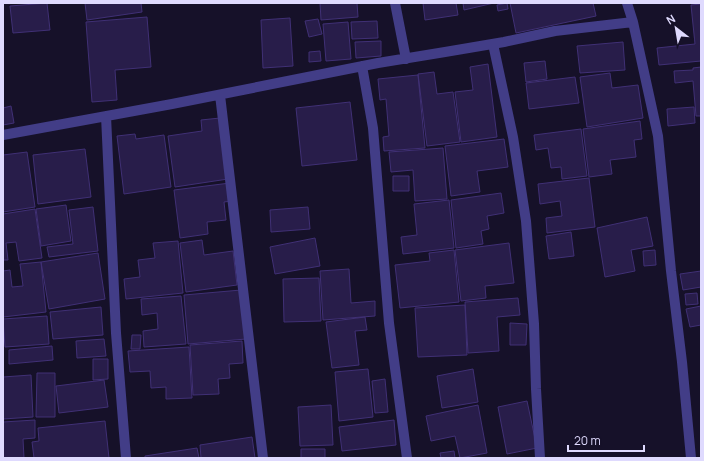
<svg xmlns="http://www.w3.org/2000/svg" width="704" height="461" font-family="Manrope,sans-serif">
  <rect width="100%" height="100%" fill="#161129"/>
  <!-- building -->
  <path fill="#281d4a" stroke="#403075" d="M47 3 50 30 13 33 10 6Z
    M85 3H141L142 12 87 20Z
    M320 3H357L358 17 321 20Z
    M423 3H456L458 15 425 20Z
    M463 3H494L464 10Z
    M507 3 508 9 498 11 497 5Z
    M510 3H593L596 16 516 33Z
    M701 4V61L659 65 657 48 695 44 691 5Z
    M147 17 151 67 115 70 117 100 92 102 86 22Z
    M290 18 293 66 263 68 261 20Z
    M318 19 322 34 309 37 305 21Z
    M377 21 378 38 352 39 351 22Z
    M348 22 351 59 326 61 323 24Z
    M381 41V56L356 58 355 42Z
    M623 42 625 70 580 73 577 46Z
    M320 51 321 61 309 62V52Z
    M545 61 547 79 526 82 524 63Z
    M488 64 497 137 461 142 455 92 473 90 470 67Z
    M701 67V116H696L693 81 675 83 674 71 693 70V68Z
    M434 72 437 94 453 92 460 142 427 146 418 74Z
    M610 73 612 88 638 85 643 118 587 127 580 77Z
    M418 75 425 148 384 151 383 137 389 136 386 99 380 100 378 79Z
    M575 77 579 103 529 109 526 83Z
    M350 102 357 160 302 166 296 108Z
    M11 106 14 123 3 125V108Z
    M694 107 695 123 668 126 667 109Z
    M220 118 228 179 175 187 168 136 202 131 201 120Z
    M640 121 642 139 634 140 636 157 610 160 612 174 589 177 583 129Z
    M581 129 587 176 562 179 561 167 551 168 548 148 536 150 534 135Z
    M135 134 136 139 164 135 171 187 124 194 117 136Z
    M504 139 508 167 477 171 480 192 451 196 445 146Z
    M443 148 447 199 415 201 413 170 391 172 389 152Z
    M85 149 91 197 38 204 33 155Z
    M27 152 35 207 3 212V155Z
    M393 176H409V191H393Z
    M589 178 595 227 547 233 546 218 562 216 560 201 540 204 538 184Z
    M230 183 232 201 224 202 226 220 207 222 208 234 180 238 174 190Z
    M501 193 504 213 487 216 489 229 481 231 483 244 456 248 451 200Z
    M449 200 454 248 403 254 401 237 417 235 414 204Z
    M66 205 71 241 41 246 36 209Z
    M93 207 98 251 49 257 47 247 73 244 69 210Z
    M308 207 310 229 271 232 270 210Z
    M35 209 42 258 19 261 16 242 6 243 8 260H3V214Z
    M647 217 653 246 631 250 635 271 605 277 597 228Z
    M571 232 574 256 549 259 546 236Z
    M315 238 320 266 275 274 270 247Z
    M202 240 204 255 233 251 237 285 186 292 180 243Z
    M178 241 183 293 126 299 124 279 140 277 138 260 155 258 153 243Z
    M509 243 514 283 485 286 486 298 461 301 455 250Z
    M454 250 459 302 400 308 395 265 430 261 429 253Z
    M655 250 656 265 644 266 643 251Z
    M98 253 105 299 49 309 41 262Z
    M41 262 46 312 3 317V271L10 270 12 287 23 286 20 264Z
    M349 269 351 303 375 301V316L323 320 320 271Z
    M701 271V287L683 290 680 274Z
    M319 278 321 321 284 322 283 279Z
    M241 290 246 339 188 344 184 295Z
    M697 293 698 304 686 305 685 294Z
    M181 296 186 344 144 347 143 331 158 329 157 313 142 315 141 299Z
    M518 298 520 315 497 317 499 351 468 353 465 302Z
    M465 305 467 355 418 357 415 308Z
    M701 306V325L690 327 686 309Z
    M101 307 103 335 53 339 50 312Z
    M47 316 49 344 5 347 3 319Z
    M365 317 367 330 355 331 359 365 332 368 326 322Z
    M510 323 527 324 526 345H510Z
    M132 335H141L140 349H131Z
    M104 339 106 356 77 358 76 341Z
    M242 341 243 363 229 364 230 378 218 379 219 394 193 395 190 345Z
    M52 346 53 360 9 364V350Z
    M189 347 192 398 166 399V387L151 388 150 371 130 372 128 351Z
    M93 359H108V379L93 380Z
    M368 369 373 417 339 421 335 372Z
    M473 369 478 402 442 408 437 376Z
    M37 373H55V417H36Z
    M31 375 33 417 3 419V377Z
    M385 379 388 412 375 413 372 381Z
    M104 380 108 407 59 413 56 386Z
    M527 401 537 448 507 454 498 407Z
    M331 405 333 445 300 446 298 407Z
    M478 405 487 453 460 458 455 436 431 441 426 416Z
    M35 420V438L23 439 24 458H3V422Z
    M394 420 396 445 342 451 339 427Z
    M105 421 109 458H34L32 442 39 441 38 428Z
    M252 437 255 458H201L200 445Z
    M197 448 199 458H145V456Z
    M301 449H325V458H301Z
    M454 451 455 458H441L440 453Z"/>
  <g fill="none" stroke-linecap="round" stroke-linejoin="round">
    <!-- minor -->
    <path stroke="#423d87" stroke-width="10" d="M395 3 406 59
      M627 3 633 22 658 136 671 271 682 362 691 458
      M493 44 513 137 526 221 534 324 536 389 540 458
      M362 66 373 128 389 323 407 458
      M220 95 263 458
      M106 116 116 333 126 458
      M3 135 172 104 378 63 445 52 504 42 555 31 633 22"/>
  </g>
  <!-- border -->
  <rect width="704" height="461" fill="none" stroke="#dfdafe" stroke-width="8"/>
  <!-- north arrow -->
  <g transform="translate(676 28) rotate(329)" stroke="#161129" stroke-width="3" paint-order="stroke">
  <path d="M0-3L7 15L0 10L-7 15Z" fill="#dfdafe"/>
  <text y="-6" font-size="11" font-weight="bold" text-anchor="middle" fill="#dfdafe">N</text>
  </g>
  <!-- scale -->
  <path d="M568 445v6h76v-6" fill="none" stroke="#dfdafe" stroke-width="2"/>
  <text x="574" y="445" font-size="12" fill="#dfdafe" stroke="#161129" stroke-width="3" paint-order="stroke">20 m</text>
</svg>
